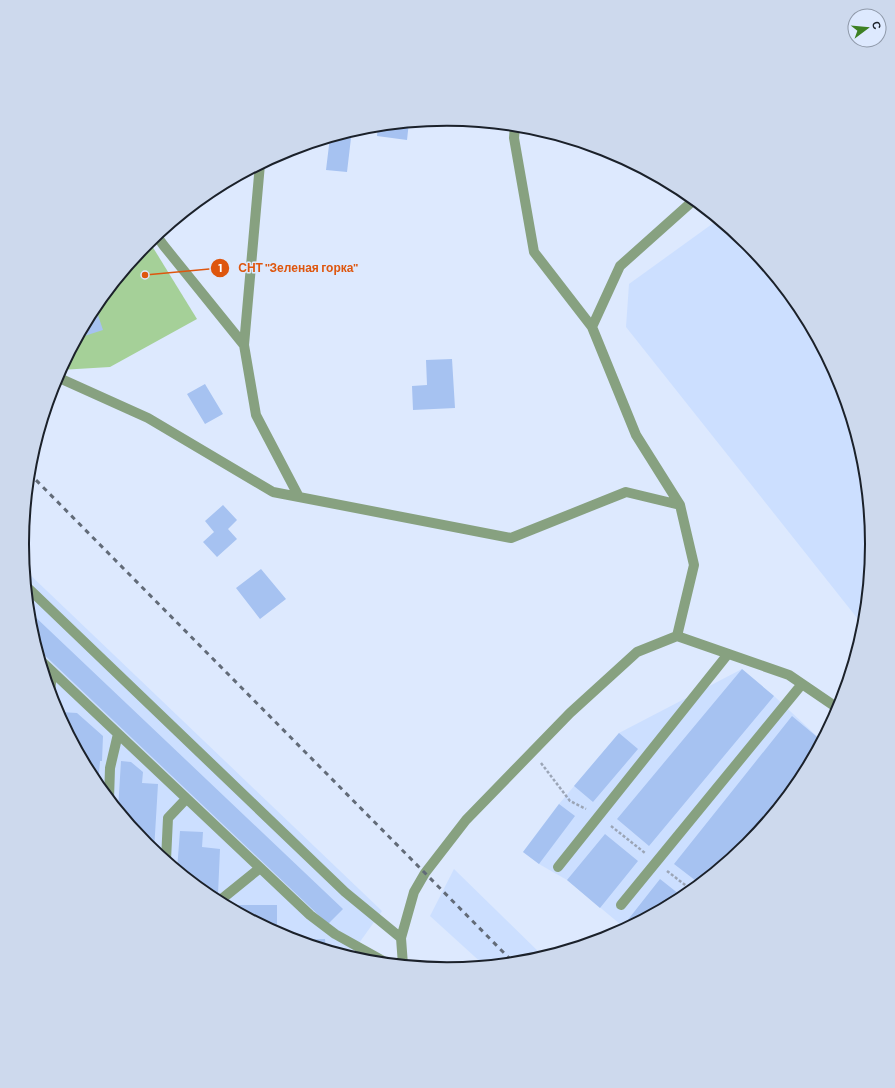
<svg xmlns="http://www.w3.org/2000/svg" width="895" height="1088" font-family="Barlow,sans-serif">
  <rect width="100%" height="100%" fill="#dde9fe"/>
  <!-- built -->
  <path fill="#ccdfff" d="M719 219 749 243 801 308 841 381 865 461 873 544 865 628 626 327 629 284Z
    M24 569 382 911 349 957 287 938V933H277L211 898 146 845 94 780 54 707 30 627Z
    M742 669 774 696 822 741 801 781 748 845 684 898 626 929 567 880 539 864 523 852 559 804 619 733Z
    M454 869 544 957 530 961 485 966 430 916Z"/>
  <!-- green -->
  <path fill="#a5d098" d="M149 241 197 319 110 367 60 370 94 307Z"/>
  <!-- building -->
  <path fill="#a6c2f1" d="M409 122 407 140 377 136 378 125Z
    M334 136 351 138 347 172 326 170 330 137Z
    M95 306 103 330 78 338 94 307Z
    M452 359 455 408 413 410 412 386 427 385 426 360Z
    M205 384 223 414 205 424 187 394Z
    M223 505 237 520 228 529 237 539 217 557 203 542 214 532 205 521Z
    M261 569 286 599 260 619 236 588Z
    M29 611 343 909 328 924 37 648 30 627Z
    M742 669 774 696 649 846 617 819Z
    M60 712 77 713 103 736 102 761H100L98 786 94 780 60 717Z
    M792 716 822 741 813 759 736 855 700 884 674 864Z
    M619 733 638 749 593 802 574 786Z
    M121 761 131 762 143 772 142 783 158 784 154 851 146 845 118 810Z
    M559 804 575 816 539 864 523 852Z
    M180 831 203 832 202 847 220 849 218 894 205 893 177 870Z
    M605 834 638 861 600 908 567 880Z
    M660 879 684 898 626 929 623 926Z
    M225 905H277V929H269Z
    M325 939 326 950 296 941V940Z"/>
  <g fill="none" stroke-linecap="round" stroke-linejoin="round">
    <!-- path -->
    <path stroke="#9ba5b6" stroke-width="2.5" stroke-dasharray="3 2" stroke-linecap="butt" d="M541 763 570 801 586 809
      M611 826 645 853
      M667 871 693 891"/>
    <!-- minor -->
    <path stroke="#87a180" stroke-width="10" d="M515 125 514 138 534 252 592 327
      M156 235 164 246 244 345 256 415 299 497
      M244 345 260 164
      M57 377 148 418 273 492 511 538 626 492 680 505
      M26 586 345 892 401 938
      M677 636 694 565 680 505 636 435 592 327 620 266 695 199
      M41 661 310 915 335 934 387 963
      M50 694 52 672
      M109 799 110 768 118 734
      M166 860 168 818 186 799
      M558 867 728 654
      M218 902 260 868
      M621 905 802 684
      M403 965 401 938 414 892 425 873 466 820 570 713 637 652 677 636 789 675 833 705 838 712"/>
    <!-- rail -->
    <path stroke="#626b78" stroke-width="3" stroke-dasharray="5 5" stroke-linecap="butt" d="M29 473 514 963"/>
  </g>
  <!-- crop -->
  <path d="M0 0H895V1088H0ZM29 544a418 418 0 1 1 836 0a418 418 0 1 1-836 0Z" fill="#cdd9ed" fill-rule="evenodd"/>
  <path fill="none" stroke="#1b212a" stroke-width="2" d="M29 544a418 418 0 1 1 836 0a418 418 0 1 1-836 0Z"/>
  <!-- callouts -->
  <path fill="none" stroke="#de560e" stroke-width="1.5" d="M145 275L220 268"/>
  <g fill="#de560e" stroke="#dde9fe" stroke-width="1.5">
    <circle cx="145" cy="275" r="4"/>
    <circle cx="220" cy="268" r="10"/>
  </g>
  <g font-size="12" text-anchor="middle" font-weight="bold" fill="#fff">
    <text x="220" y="272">1</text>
  </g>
  <g font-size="12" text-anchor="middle" font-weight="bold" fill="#de560e" stroke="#dde9fe" stroke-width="3" stroke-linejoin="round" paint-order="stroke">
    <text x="298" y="272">СНТ "Зеленая горка"</text>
  </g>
  <!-- north arrow -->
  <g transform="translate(867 28) rotate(74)"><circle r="19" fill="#dde9fe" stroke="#8f99a9"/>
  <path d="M0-3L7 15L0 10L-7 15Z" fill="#3d8124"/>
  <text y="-6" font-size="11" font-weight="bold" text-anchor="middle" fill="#1b212a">С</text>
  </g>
</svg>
